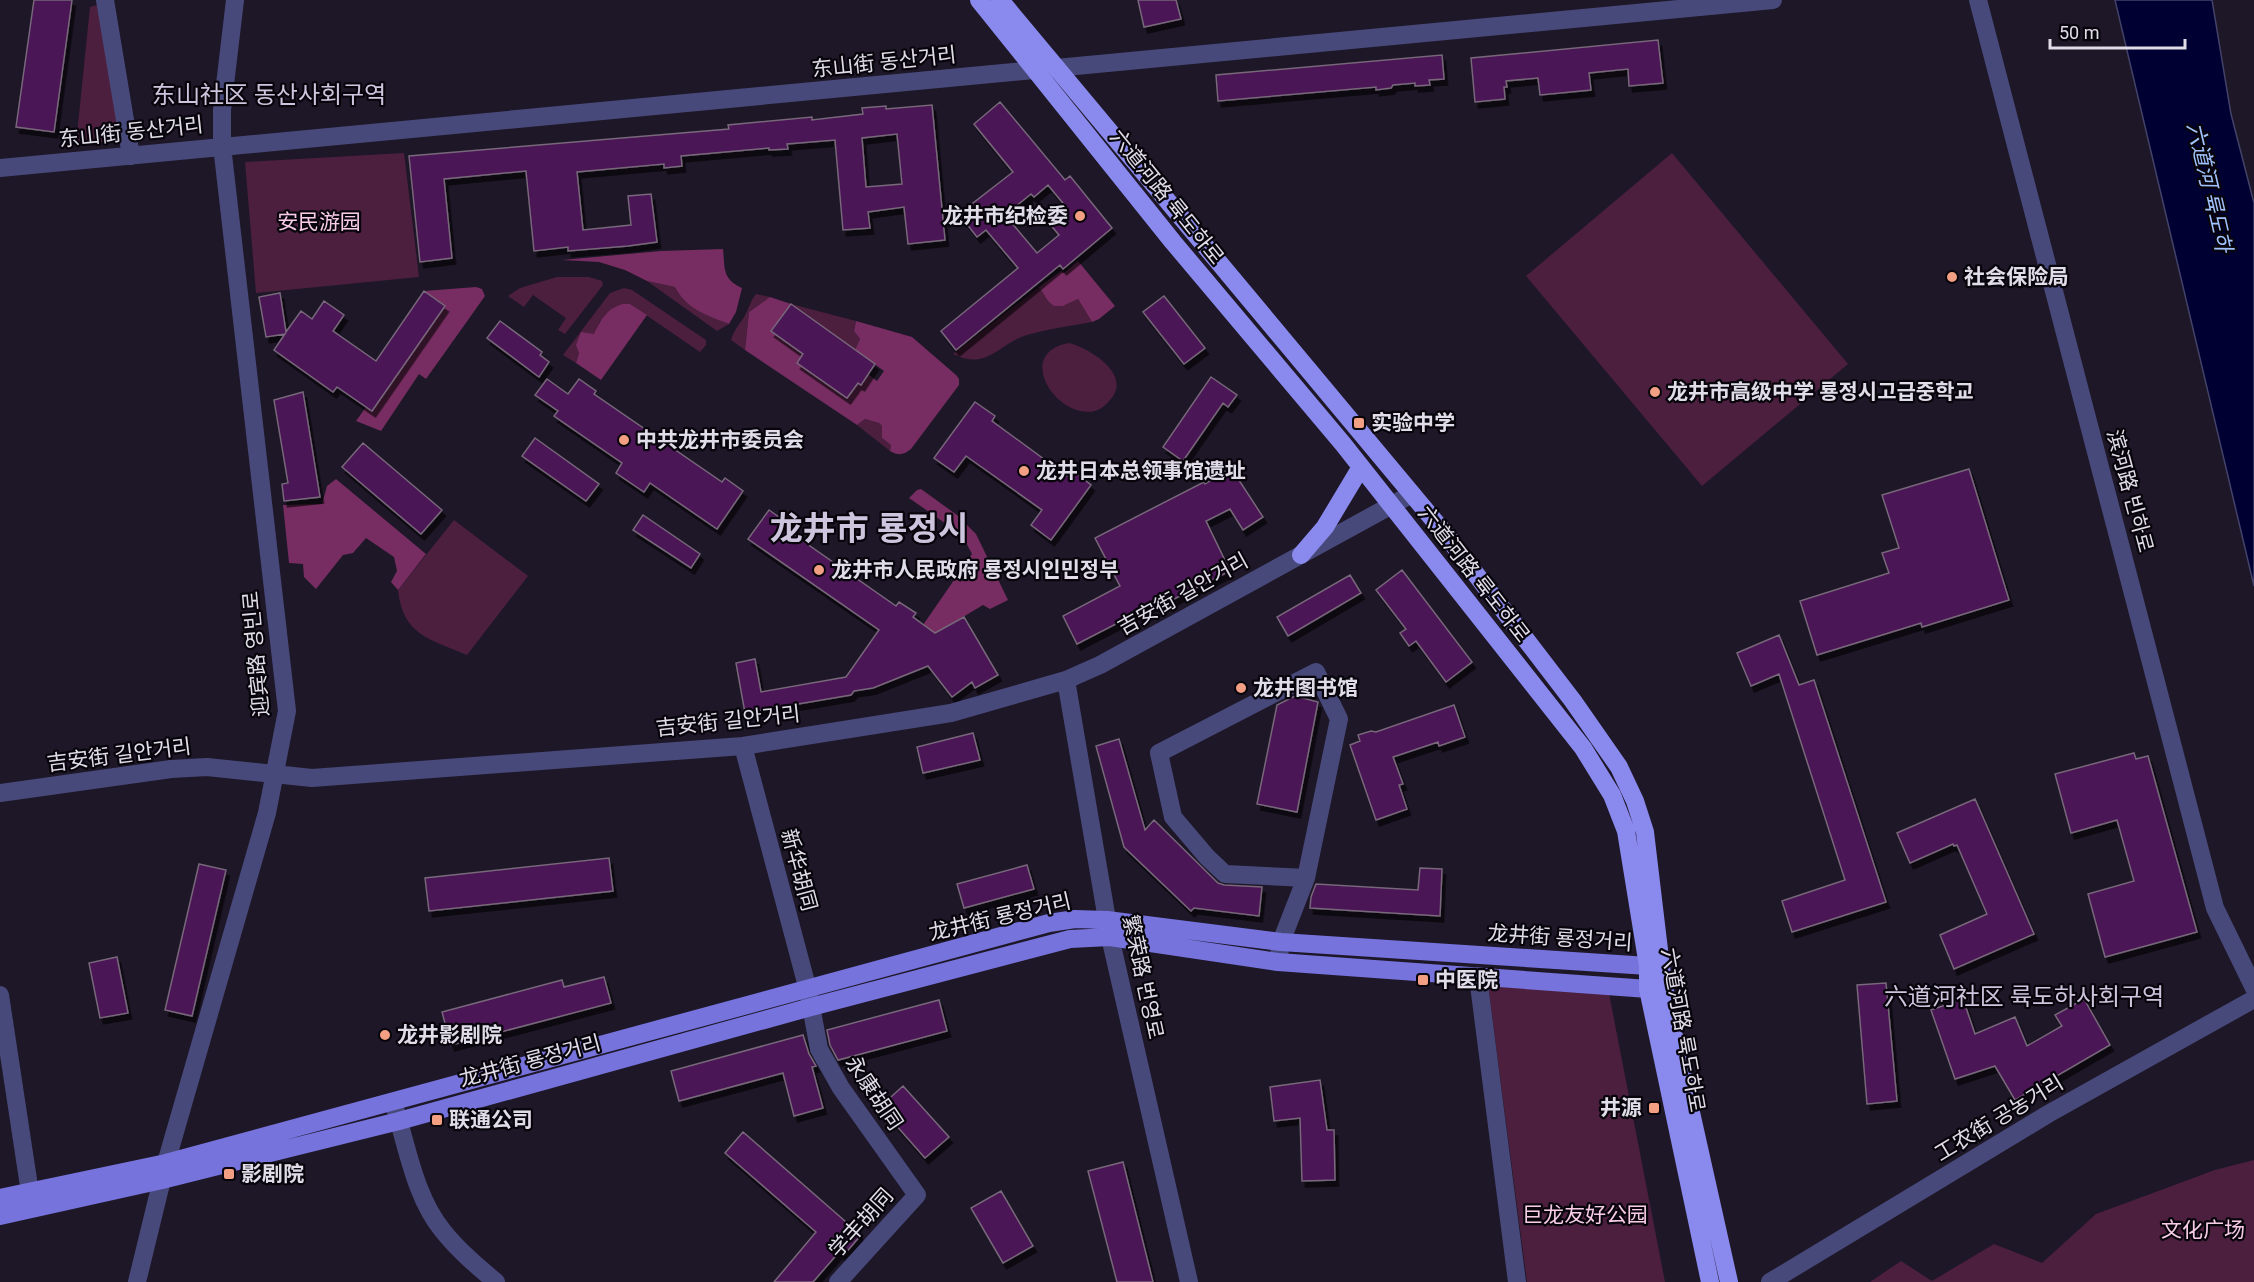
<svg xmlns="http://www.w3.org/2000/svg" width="2254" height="1282" font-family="Roboto,'Noto Sans SC','Noto Sans KR',sans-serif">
  <defs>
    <filter id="shadow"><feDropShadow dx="3.5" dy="6" stdDeviation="0" flood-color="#0009"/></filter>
  </defs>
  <rect width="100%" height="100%" fill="#1e1728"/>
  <!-- green -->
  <path fill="#4c1f3f" d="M97 5 121 141 76 144 90 7Z
    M404 153 419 277 256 293 245 162Z
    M1672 153 1848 364 1702 486 1526 276Z
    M557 277H589L602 281 603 285 565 334 558 330 566 318 533 295 524 307 508 296 520 288Z
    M647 281 675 287C686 309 707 315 729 324L717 331Z
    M1039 287 1048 301 1063 306 1078 299 1092 322C1070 326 1048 329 1027 335 997 344 988 371 953 354Z
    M624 288 632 290 703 338 706 340V345L700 352 630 304 600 321 594 335 579 353 576 363 563 355 610 293Z
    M756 294 770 297 749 312 745 350 731 340C734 330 739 325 744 317 749 309 750 301 756 294Z
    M791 304 856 321 854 331 860 339 855 350Z
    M1069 343C1091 349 1133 375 1110 400 1106 405 1101 409 1095 411 1057 420 1013 353 1069 343Z
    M865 419 879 423 882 426V438L891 445 890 451 857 425Z
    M454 520 528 576 467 655C430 639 403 636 398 590Z
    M1607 983 1665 1282H1527L1488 985Z
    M2254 1160V1282H1870L1901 1261 1932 1281 1994 1244 2042 1263 2096 1214 2215 1170Z"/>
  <!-- forest -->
  <path fill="#772d61" d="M723 249C725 268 722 279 742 288L736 312 729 324C706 315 686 309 675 287L647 281 625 270 599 262 562 260 661 251Z
    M1078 261 1115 306 1099 319 1092 322 1078 299 1063 306H1054L1048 301 1039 287 1061 271 1064 273Z
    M476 287 482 289 485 296 426 379 419 374 381 431 356 421 366 407 372 411 445 306 424 291Z
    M770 297 791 304 772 331 803 354 798 363 846 398 858 383 868 374 877 381 884 371 855 350 860 339 854 331 856 321 912 337 956 375 959 379V385L911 449C903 455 899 456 890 451L891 445 882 438V426L879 423 865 419 857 425 745 350 749 312Z
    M623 304H630L647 315 601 380 576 363 579 353 576 345 581 332 594 334C600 321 607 308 623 304Z
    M336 479 426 554 398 590 391 582 397 571 394 557 366 538 353 553 343 555 316 589 304 577 303 564 289 563 283 505 322 504 327 486Z
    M921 489 957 515 976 534 1008 600 990 609 983 605 933 635 923 625 972 554 962 535 909 498 917 490Z"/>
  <!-- water -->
  <path fill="#000132" stroke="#434369" stroke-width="1.5" d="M2115 0H2212L2231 114 2254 203V586Z"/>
  <!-- building -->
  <path fill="#4b1255" stroke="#77677a" stroke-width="1.5" fill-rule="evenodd" filter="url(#shadow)" d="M34 0H72L54 132 16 127Z
    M1138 0H1176L1181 19 1144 27Z
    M1658 40 1663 83 1629 86 1628 69 1589 73 1591 90 1540 95 1538 78 1506 81 1507 87H1504L1505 99 1475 102 1471 58Z
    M1442 55 1444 79 1429 80 1430 85 1415 86V83L1393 85 1391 88 1376 90V87L1218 101 1216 75Z
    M1000 102 1065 180 1070 176 1112 228 1063 269 1060 265 956 350 941 331 1018 268 986 230 977 237 959 214 1013 172 974 124ZM1048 185 1067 208 1049 223 1059 235 1037 253 1005 215 1031 194 1034 197Z
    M932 105 945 240 908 244 904 207 868 212 870 228 843 230 835 140 787 144 788 149 769 150V148L681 156 682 166 664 168V164L577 172 583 230 631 225 628 196 651 194 657 242 628 246 568 251V247L534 251 526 171 444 179 452 258 420 262 409 156 729 129 728 125 812 117V120L863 114 862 108 886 106V109ZM897 134 902 184 866 187 862 138Z
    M424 291 445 306 372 411 337 387 333 392 274 350 285 334 266 337 259 297 280 293 286 332 301 311 312 319 324 301 344 315 333 331 376 361Z
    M1164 296 1205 348 1184 364 1143 312Z
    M791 304 875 364 861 385 858 383 847 398 797 363 803 354 771 331Z
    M500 321 542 352 540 355 549 362 539 377 487 338Z
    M1211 377 1237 395 1228 407 1223 403 1183 461 1163 447Z
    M547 379 568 394 579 379 596 391 594 394 722 482 725 478 743 491 717 529 650 483 644 492 616 473 622 463 554 416 558 411 535 395Z
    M303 392 320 497 284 501 282 484 288 483 274 400Z
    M975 402 995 416 992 421 1067 476 1072 470 1091 485 1051 540 1031 525 1042 510 966 456 954 472 934 458Z
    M535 438 599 484 586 501 522 456Z
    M363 443 442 510 421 534 342 467Z
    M1231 468 1263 517 1243 530 1230 509 1206 521 1230 571 1174 599 1172 595 1077 644 1063 616 1120 586 1095 538 1204 482 1205 484Z
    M1969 469 2009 600 1922 627 1921 623 1817 655 1800 601 1889 573 1882 553 1899 548 1882 495Z
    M769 510 783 520 780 525 896 606 899 602 916 613 913 617 935 633 964 617 998 675 975 688 972 682 952 697 928 666 873 688 854 691 851 695 745 713 736 663 755 659 761 692 846 677 879 630 748 539Z
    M643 515 700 554 691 568 633 530Z
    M1402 570 1472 662 1446 682 1416 641 1409 646 1400 633 1406 629 1376 590Z
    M1350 575 1361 593 1288 636 1277 617Z
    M1779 635 1799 685 1814 680 1886 902 1792 932 1782 901 1845 880 1779 674 1751 686 1737 653Z
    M1295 696 1318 702 1297 812 1257 804 1277 705Z
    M1454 705 1465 737 1439 746 1438 742 1393 757 1403 784 1399 785 1407 809 1376 820 1350 745 1360 741 1358 735 1371 731 1376 732Z
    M973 733 980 760 923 773 917 747Z
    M1119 739 1145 830 1154 820 1218 883 1224 885 1262 887 1259 916 1194 908 1191 911 1124 847 1096 746Z
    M2134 753 2136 759 2148 756 2197 932 2105 957 2088 894 2134 881 2117 820 2071 833 2055 774Z
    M1975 799 2034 934 1954 969 1940 935 1987 914 1957 845 1954 846 1953 844 1910 863 1897 833Z
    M609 858 613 891 429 911 425 878Z
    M199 864 226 870 192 1016 165 1010Z
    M1027 865 1034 889 964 908 957 884Z
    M1420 868 1442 869 1440 916 1310 908 1311 897 1316 884 1418 890Z
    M117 957 128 1013 100 1018 89 963Z
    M604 977 611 1003 451 1045 442 1012 562 980 564 987Z
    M1886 983 1897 1101 1867 1104 1857 985Z
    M1963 999 1975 1034 2015 1017 2027 1046 2062 1026 2055 1015 2084 999 2110 1045 2015 1100 1995 1066 1955 1079 1931 1010Z
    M939 1000 947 1031 838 1060 830 1045 827 1030Z
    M803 1035 809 1054 816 1066 812 1067 823 1108 794 1116 783 1073 679 1101 671 1071Z
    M1320 1080 1327 1130H1334L1335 1180 1302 1181 1300 1118 1274 1121 1270 1087Z
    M903 1086 949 1137 925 1158 880 1107Z
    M743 1132 861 1235 843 1256 839 1252 813 1282H774L816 1232 725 1153Z
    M1123 1162 1153 1282H1117L1088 1171Z
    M1001 1191 1033 1246 1003 1263 971 1208Z"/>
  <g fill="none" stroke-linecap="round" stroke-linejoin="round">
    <!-- minor -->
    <path stroke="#48497b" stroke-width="18" d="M105 0 131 156
      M1978 0 2215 908 2254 988
      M0 168 1773 0
      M1066 680 1110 937 1189 1282
      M743 746 808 990 819 1049 841 1088 917 1195 838 1282
      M0 793 171 769 207 767 312 778 743 746 951 713 1066 680 1100 665 1412 494
      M1278 962 1281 942 1306 878 1339 719 1316 672 1159 753 1173 817 1207 857 1225 874 1306 878
      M1478 977 1517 1282
      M0 995 32 1206
      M393 1102C407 1144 414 1196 443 1231 458 1250 477 1266 496 1282
      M137 1282 166 1163 267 813 287 711 222 146V110L235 0
      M1770 1282 2048 1114 2254 999"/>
    <!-- major -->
    <path stroke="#7673dc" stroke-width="18" d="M0 1198 166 1163 1049 923 1075 919 1107 920 1281 942 1648 966 1662 975 1648 989 1278 962 1110 937 1070 939 811 1007 399 1121 162 1180 0 1216"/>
    <!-- highway -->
    <path stroke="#8a8aee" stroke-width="18" d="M979 0 1173 242 1343 444 1583 748 1612 795 1626 831 1648 966V989L1710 1282
      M1000 0 1442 530 1573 701 1619 767 1635 801 1645 832 1662 975 1671 1023 1729 1282
      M1301 555 1325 527 1361 467"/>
  </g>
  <!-- markers -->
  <g fill="#f39f83" stroke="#07050b" stroke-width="2">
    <circle cx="1080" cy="216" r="6"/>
    <circle cx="1952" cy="277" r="6"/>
    <circle cx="1655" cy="392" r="6"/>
    <rect x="1353" y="417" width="12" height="12" rx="3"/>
    <circle cx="624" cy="440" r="6"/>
    <circle cx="1024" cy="471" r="6"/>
    <circle cx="819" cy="570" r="6"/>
    <circle cx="1241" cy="688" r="6"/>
    <rect x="1417" y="974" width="12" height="12" rx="3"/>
    <circle cx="385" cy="1035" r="6"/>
    <rect x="1648" y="1102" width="12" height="12" rx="3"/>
    <rect x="431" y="1114" width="12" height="12" rx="3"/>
    <rect x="223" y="1168" width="12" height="12" rx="3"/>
  </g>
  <g text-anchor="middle" stroke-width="4.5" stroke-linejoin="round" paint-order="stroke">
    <!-- street labels -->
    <g font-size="21" fill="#e0dce8" stroke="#07050b">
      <text transform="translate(884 62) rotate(-6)" y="7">东山街 동산거리</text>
      <text transform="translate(131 132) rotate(-6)" y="7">东山街 동산거리</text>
      <text transform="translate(1167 197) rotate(51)" y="7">六道河路 륙도하로</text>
      <text transform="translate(2130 491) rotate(75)" y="7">滨河路 빈하로</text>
      <text transform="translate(1474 574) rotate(52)" y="7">六道河路 륙도하로</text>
      <text transform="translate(1183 594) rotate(-29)" y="7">吉安街 길안거리</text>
      <text transform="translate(256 654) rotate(-95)" y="7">迎宾路 영빈로</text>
      <text transform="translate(728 721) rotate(-6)" y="7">吉安街 길안거리</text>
      <text transform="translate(119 755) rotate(-7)" y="7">吉安街 길안거리</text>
      <text transform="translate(799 870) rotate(75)" y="7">新华胡同</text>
      <text transform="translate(1000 917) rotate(-13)" y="7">龙井街 룡정거리</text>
      <text transform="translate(1560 938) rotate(4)" y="7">龙井街 룡정거리</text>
      <text transform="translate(1143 977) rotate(78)" y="7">繁荣路 번영로</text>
      <text transform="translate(1683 1030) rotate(80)" y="7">六道河路 륙도하로</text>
      <text transform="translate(530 1061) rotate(-15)" y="7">龙井街 룡정거리</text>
      <text transform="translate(874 1093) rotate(56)" y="7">永康胡同</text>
      <text transform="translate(1999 1118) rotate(-31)" y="7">工农街 공농거리</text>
      <text transform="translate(861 1223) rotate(-48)" y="7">学丰胡同</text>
    </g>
    <!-- poi labels -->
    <g font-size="21" font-weight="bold" fill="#e0dce8" stroke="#07050b" text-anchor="start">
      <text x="1068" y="223" text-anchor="end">龙井市纪检委</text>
      <text x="1964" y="284">社会保险局</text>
      <text x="1667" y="399">龙井市高级中学 룡정시고급중학교</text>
      <text x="1371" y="430">实验中学</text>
      <text x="636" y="447">中共龙井市委员会</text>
      <text x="1036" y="478">龙井日本总领事馆遗址</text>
      <text x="831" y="577">龙井市人民政府 룡정시인민정부</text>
      <text x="1253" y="695">龙井图书馆</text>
      <text x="1435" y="987">中医院</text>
      <text x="397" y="1042">龙井影剧院</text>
      <text x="1642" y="1115" text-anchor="end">井源</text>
      <text x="449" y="1127">联通公司</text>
      <text x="241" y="1181">影剧院</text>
    </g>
    <!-- park labels -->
    <g font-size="21" fill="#f8cce7" stroke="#07050b">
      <text x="319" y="229">安民游园</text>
      <text x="1585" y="1222">巨龙友好公园</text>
      <text x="2203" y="1237">文化广场</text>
    </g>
    <!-- water labels -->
    <g font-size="22" font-style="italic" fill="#a0c1fc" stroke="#07050b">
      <text transform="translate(2210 187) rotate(77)" y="8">六道河 륙도하</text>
    </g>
    <!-- quarter labels -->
    <g font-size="24" fill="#cdc5dd" stroke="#07050b">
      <text x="269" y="103">东山社区 동산사회구역</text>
      <text x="2024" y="1005">六道河社区 륙도하사회구역</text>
    </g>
    <!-- town labels -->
    <g font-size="33" font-weight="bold" fill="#cdc5dd" stroke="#07050b">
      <text x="869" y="540">龙井市 룡정시</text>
    </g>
  </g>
  <!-- scale -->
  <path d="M2050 39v9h135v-9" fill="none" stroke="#e0dce8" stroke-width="3"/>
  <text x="2059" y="39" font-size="18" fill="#e0dce8" stroke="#07050b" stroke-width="4.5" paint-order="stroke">50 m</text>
</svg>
